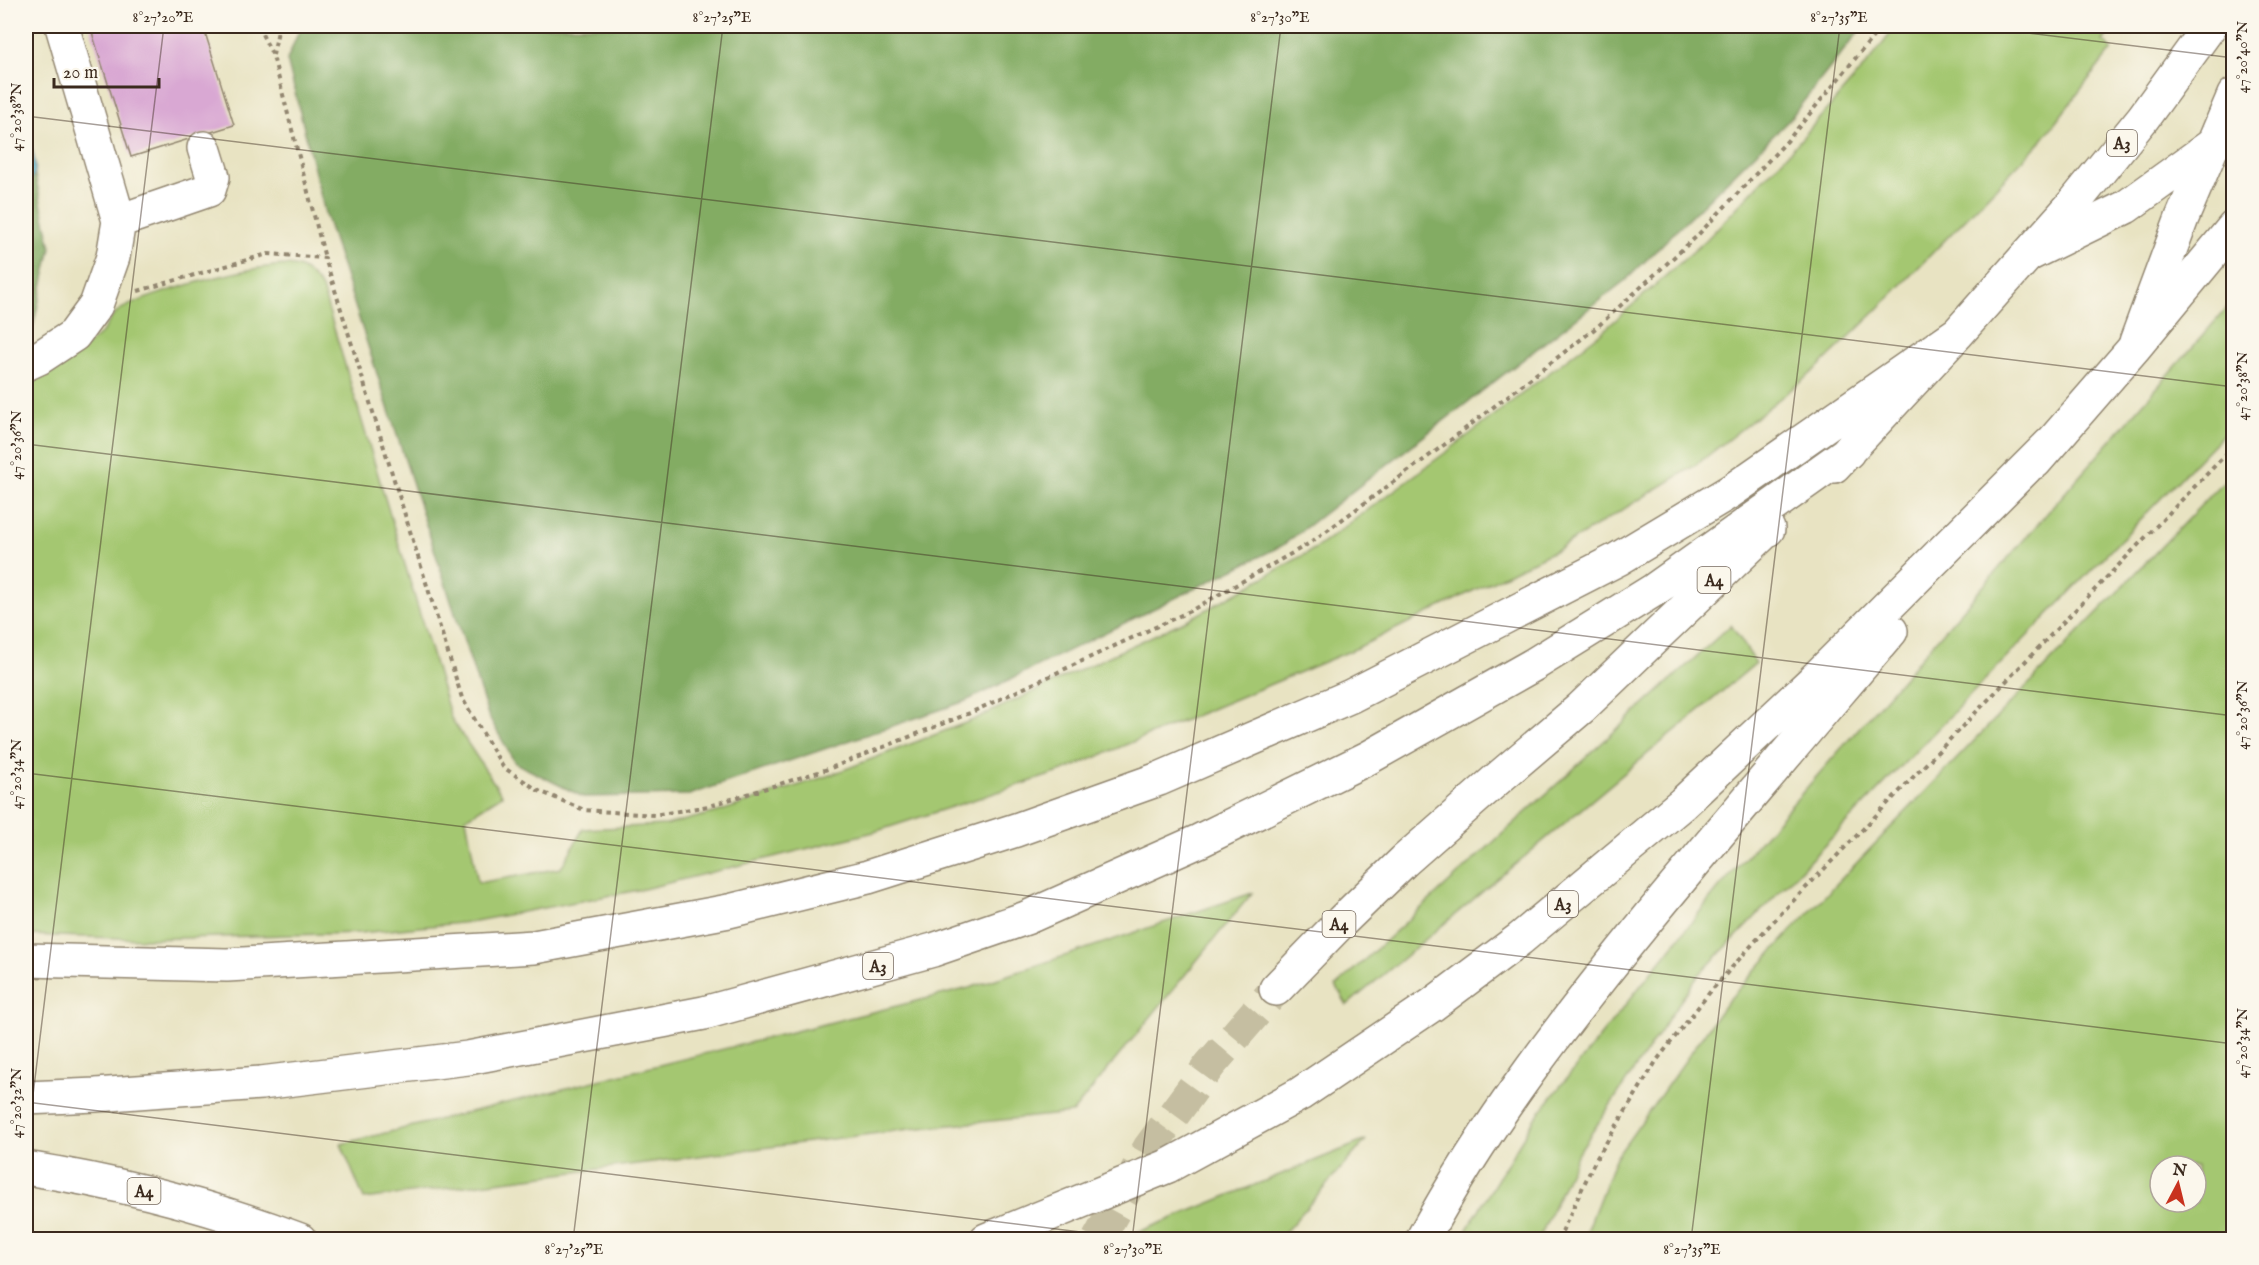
<svg xmlns="http://www.w3.org/2000/svg" width="2259" height="1265" font-family="'IM FELL English',serif">
  <rect width="100%" height="100%" fill="#fbf7ec"/>
  <filter id="ink" filterUnits="userSpaceOnUse"><feTurbulence type="fractalNoise" baseFrequency=".0167" numOctaves="2"/><feDisplacementMap in="SourceGraphic" scale="12" xChannelSelector="R" yChannelSelector="G"/><feConvolveMatrix kernelMatrix="1 2 1 2 8 2 1 2 1" color-interpolation-filters="sRGB"/></filter>
  <filter id="wash" filterUnits="userSpaceOnUse"><feTurbulence type="fractalNoise" baseFrequency=".008" numOctaves="4" result="noise"/><feDisplacementMap in="SourceGraphic" scale="24" xChannelSelector="R" yChannelSelector="G"/><feGaussianBlur stdDeviation="1.35" result="paint"/><feColorMatrix in="noise" values="0 0 0 0 0 0 0 0 0 0 0 0 0 0 0 0 0 1.4 0 .05"/><feComposite in="paint" operator="in"/></filter>
  <g filter="url(#wash)">
    <rect width="100%" height="100%" fill="#e8e3c2"/>
    <!-- green -->
    <path fill="#a4c771" stroke="#707848" stroke-width="1.5" fill-rule="evenodd" d="M1896 26H2114L2103 41 2112 49 2042 140 1877 310 1813 372 1696 465 1560 548 1355 649 1063 771 874 832 644 889 470 922 360 933 146 939 26 935V375C50 364 78 355 98 336 106 330 110 317 118 311 142 295 266 260 294 266 306 268 315 279 322 288L451 718 502 795 466 818 478 883 561 868 583 829 666 825 718 812 830 775 973 720 1197 615 1316 548 1449 450 1602 332 1706 240 1795 146 1872 58Z
      M2233 301V424L1696 978 1578 1153 1539 1239H1461L1535 1118 1718 889Z
      M2233 472V1239H1584L1615 1159 1727 1002 1793 929ZM2160 1166H2196V1202H2160Z
      M1731 625 1756 663 1347 1005 1336 986Z
      M1252 893 1072 1113 910 1129 364 1199 341 1144 969 988Z
      M1366 1140 1279 1239H1121Z"/>
    <!-- forest -->
    <path fill="#83ac63" stroke="#5f6b40" stroke-width="1.5" d="M301 26H1863L1788 121 1627 279 1283 545 966 701 689 795 583 797 515 763 488 715 326 217 287 60Z
      M26 134 51 248 31 335 26 338Z"/>
    <!-- water -->
    <path fill="#4db1cc" stroke="#446e75" stroke-width="1.5" d="M26 131C30 137 30 143 32 150 36 165 39 174 26 185Z"/>
    <g id="blocks">
      <!-- building -->
      <path fill="#d9a8d3" d="M90 26H203L234 125 131 157Z"/>
    </g>
  </g>
  <g filter="url(#ink)">
    <use href="#blocks" fill-opacity="0" stroke="#928670" stroke-width="1.5"/>
    <g fill="none" stroke-linecap="round" stroke-linejoin="round">
      <!-- highway-tunnel -->
      <path stroke="#c5bea1" stroke-width="33" stroke-dasharray="33 16" stroke-linecap="butt" d="M1098 1240 1149 1148 1210 1065 1276 989"/>
      <!-- minor casing -->
      <g stroke="#928670" stroke-width="36">
        <path id="minor" d="M119 221 209 190 213 177 204 148
          M2028 255 2126 207 2215 143
          M2136 342 2182 218 2234 95
          M26 364 39 358 74 335 96 305 113 257 119 221 62 26"/>
      </g>
      <!-- highway casing -->
      <g stroke="#928670" stroke-width="36">
        <path id="highway" d="M2035 462 2134 348 2234 227
          M1834 466 1958 333 2074 203 2143 118 2210 26
          M26 960 227 965 534 947 729 911 868 877 1016 830 1159 779 1351 696 1618 559 1731 491 1958 333
          M1276 989 1342 921 1404 861 1495 781 1581 708 1768 529
          M26 1098 96 1095 261 1083 468 1058 704 1013 933 950 1026 918 1199 841 1368 758 1533 665 1654 590 1848 452
          M26 1168C120 1183 211 1206 300 1240
          M986 1240 1168 1166 1300 1094 1432 1005 1520 939 1683 803 1812 682 2050 444
          M1422 1240C1486 1122 1567 1018 1651 915 1730 819 1811 725 1891 631"/>
      </g>
      <!-- path -->
      <path stroke="#928670" stroke-width="4" stroke-dasharray="4.5 4.5" stroke-linecap="butt" d="M258 26 273 56 325 258
        M273 55 279 26
        M138 291 268 254 325 258 462 698 503 767 539 791 584 810 654 815 709 806 828 769 970 713 1190 611 1310 543 1444 445 1597 327 1696 237 1788 140 1882 26
        M1558 1240 1595 1161 1657 1060 1710 992 1767 928 2234 446"/>
      <!-- minor -->
      <use href="#minor" stroke="#fff" stroke-width="33"/>
      <!-- highway -->
      <use href="#highway" stroke="#fff" stroke-width="33"/>
    </g>
  </g>
  <!-- ticks -->
  <path fill="none" stroke="#3b2a1e" stroke-width="1.5" stroke-opacity="0.45" d="M1969 26 2234 58M26 116 2234 387M26 444 2234 716M26 773 2234 1044M26 1102 1145 1240M26 1152 164 26M573 1240 723 26M1132 1240 1281 26M1691 1240 1840 26"/>
  <g text-anchor="middle" stroke-width="5" stroke-linejoin="round" paint-order="stroke">
    <!-- shield labels -->
    <g fill="#fbf7ec" stroke="#75685c" stroke-width="1.5">
      <rect x="2107" y="130" width="30" height="26" rx="4.5"/>
      <rect x="1697.5" y="567" width="33" height="26" rx="4.5"/>
      <rect x="1548" y="891" width="30" height="26" rx="4.5"/>
      <rect x="1322.5" y="911" width="33" height="26" rx="4.5"/>
      <rect x="863" y="953" width="30" height="26" rx="4.5"/>
      <rect x="127.5" y="1178" width="33" height="26" rx="4.5"/>
    </g>
    <g font-size="16" font-weight="bold" fill="#3b2a1e">
      <text x="2122" y="149">A3</text>
      <text x="1714" y="586">A4</text>
      <text x="1563" y="910">A3</text>
      <text x="1339" y="930">A4</text>
      <text x="878" y="972">A3</text>
      <text x="144" y="1197">A4</text>
    </g>
  </g>
  <!-- margin -->
  <rect width="2259" height="1265" fill="none" stroke="#fbf7ec" stroke-width="66"/>
  <!-- north arrow -->
  <g transform="translate(2178 1184) rotate(7)"><circle r="28" fill="#fbf7ec" stroke="#aea59a" stroke-width="1.5"/>
  <path d="M0-4.5L10 22L0 15L-10 22Z" fill="#c8321e"/>
  <text y="-9" font-size="16" font-weight="bold" text-anchor="middle" fill="#3b2a1e">N</text>
  </g>
  <!-- scale -->
  <path d="M54 78v9h105v-9" fill="none" stroke="#3b2a1e" stroke-width="3"/>
  <text x="63" y="78" font-size="18" fill="#3b2a1e" stroke="#fbf7ec" stroke-width="4.5" paint-order="stroke">20 m</text>
  <rect x="33" y="33" width="2193" height="1199" fill="none" stroke="#3b2a1e" stroke-width="2"/>
  <g font-size="15" text-anchor="middle" fill="#3b2a1e">
    <text x="163" y="22">8°27'20"E</text>
    <text x="722" y="22">8°27'25"E</text>
    <text x="1280" y="22">8°27'30"E</text>
    <text x="1839" y="22">8°27'35"E</text>
    <text transform="translate(2242 57) rotate(-90)" y="5">47°20'40"N</text>
    <text transform="translate(16 117) rotate(-90)" y="5">47°20'38"N</text>
    <text transform="translate(2242 386) rotate(-90)" y="5">47°20'38"N</text>
    <text transform="translate(16 445) rotate(-90)" y="5">47°20'36"N</text>
    <text transform="translate(2242 715) rotate(-90)" y="5">47°20'36"N</text>
    <text transform="translate(16 774) rotate(-90)" y="5">47°20'34"N</text>
    <text transform="translate(2242 1043) rotate(-90)" y="5">47°20'34"N</text>
    <text transform="translate(16 1103) rotate(-90)" y="5">47°20'32"N</text>
    <text x="574" y="1254">8°27'25"E</text>
    <text x="1133" y="1254">8°27'30"E</text>
    <text x="1692" y="1254">8°27'35"E</text>
  </g>
</svg>
